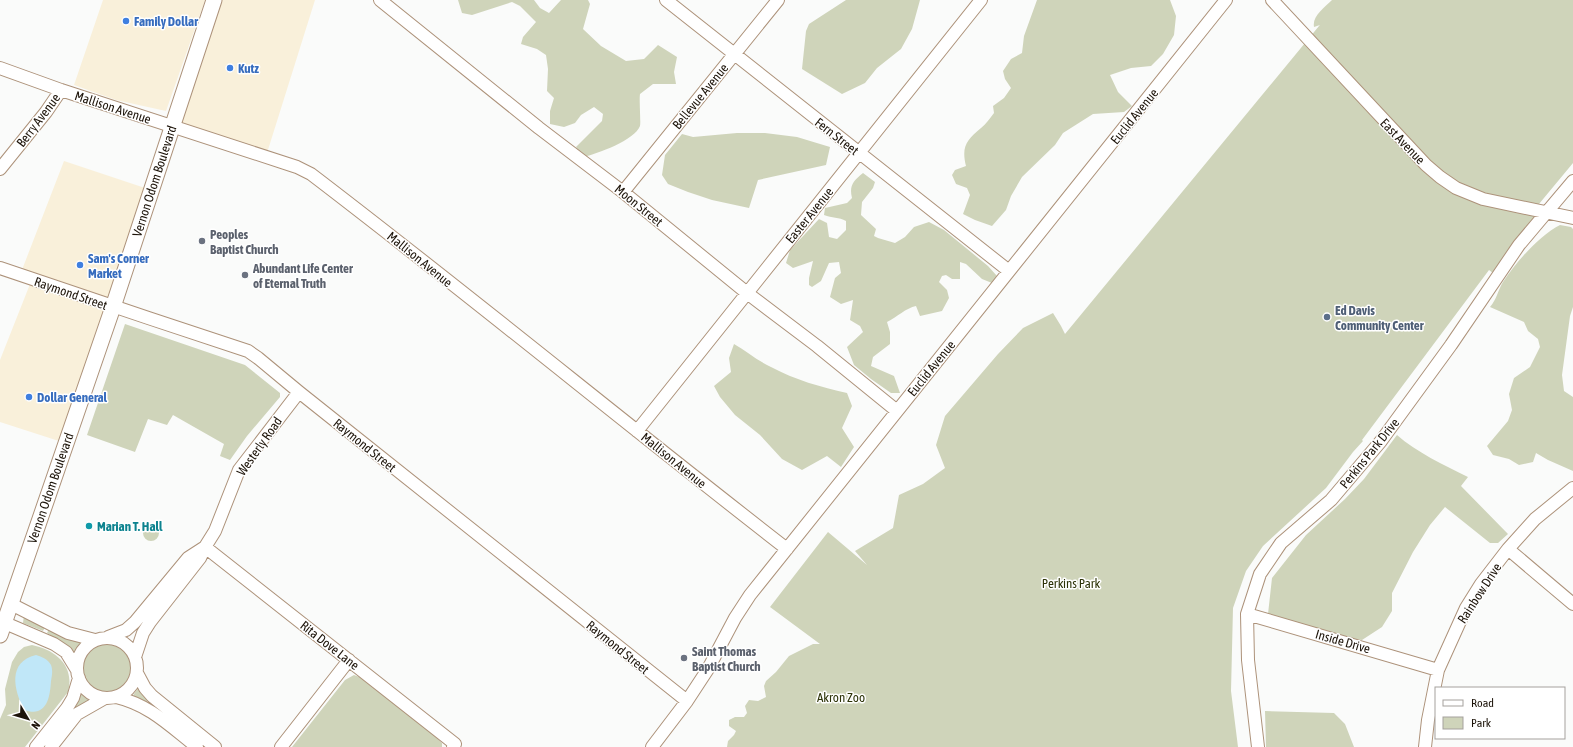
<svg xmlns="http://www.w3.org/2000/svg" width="1573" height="747" font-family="'Asap Condensed',sans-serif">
  <rect width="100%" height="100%" fill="#fafbfa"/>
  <!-- commercial -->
  <path fill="#f9f0da" d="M103 0H205L166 111 116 100 74 85Z
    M222 0H315L267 153 178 124Z
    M64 161 151 190 65 443 0 422V360L32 279 20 275Z"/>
  <!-- green -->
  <path fill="#cfd4ba" d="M458 0H534L540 8 549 13 561 0H588L590 4 583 29 601 46 626 61 644 59 658 45 677 57 674 72 676 84H653L640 94C639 100 641 122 640 126 635 140 597 154 583 157L576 147 602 121 603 114 594 107 581 115 575 123 564 127 550 124V111L554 98 547 91 548 69 546 55 537 49 521 44 523 37 536 22 520 6 512 2 472 15 462 13Z
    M846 0H920L912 29 901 49 877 68 865 83 842 94 802 69 806 31 809 24Z
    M1037 0H1170L1176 16 1174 35 1163 54 1151 66 1131 68 1110 75 1118 92 1132 106 1124 112 1093 114 1063 133 1055 145 1022 177 1011 196 1006 210 992 226 975 220 963 214 970 195 967 188 956 184 952 175 955 170 966 166C961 146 967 140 981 128 986 124 990 118 994 113L993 106 1004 98 1011 88 1005 79 1003 71 1011 59 1022 53 1024 36Z
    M1332 0H1573V163L1534 210 1545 213 1498 277 1489 270 1362 440 1363 441 1353 452 1326 488 1263 546 1246 571 1233 608 1231 691 1238 747H727L728 741 734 735 736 731 729 726V720L735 717H744L747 713 745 706 749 700 758 701 766 697 764 686 766 681 776 672 789 656 813 644H820L770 607 828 532 867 565 855 551 893 528 899 495 923 484 945 468 936 445 945 416 998 354 1023 328 1053 313 1061 326 1065 334 1319 26 1320 25 1314 27C1312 16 1324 8 1332 0Z
    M737 133H765L797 137 830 147 826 165 758 180 749 208 712 200 688 192 668 184 662 175 665 155 682 134 693 137Z
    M863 173 875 182 873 188 862 202 861 215 876 229 874 236 878 238 895 243 905 237 914 227 929 222 944 230 988 266 997 276 992 283 982 279 966 264 960 262V279H952L946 275 942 276 939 282 947 290 949 298 942 311 920 316 916 306C906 308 897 317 887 322L890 332V344L873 357 871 366 894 376 900 393H891L871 379 854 365 847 347 863 332 860 326 850 320 853 300 841 304 830 297 835 278 841 273 839 262 829 263 821 281 812 287 809 285V278L813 261 793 268 786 263 790 250 819 219 827 223 829 237 837 239 846 230V221C839 217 832 218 824 215L825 208 847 203 852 198C849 186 853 181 863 173Z
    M1560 225 1571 227 1573 229V307L1570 316 1562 375 1564 391 1573 397V471L1548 460 1536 453 1533 462 1519 465 1509 459 1493 455 1487 446 1508 421 1512 410 1509 394 1514 378 1530 367 1540 347 1538 339 1528 331 1524 322 1490 307C1497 299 1498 290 1503 282 1516 262 1539 236 1560 225Z
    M125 324 245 365 280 393V397L247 436 230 460 220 456 224 444 173 415 167 425 148 419 135 452 87 435Z
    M734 344C746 351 758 361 771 367 795 380 821 387 847 393L852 406 842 428 854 447 841 467 827 456 802 470 782 459 760 435 735 415 720 397 714 386 731 372 729 358Z
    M1397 435C1416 452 1444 465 1468 477L1461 486 1508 534 1498 543H1490L1445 507 1430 525 1413 552 1392 593V611L1382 627 1362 640 1339 637 1296 622 1278 619 1268 614 1272 578 1306 535 1345 499 1364 479Z
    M143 533a8 8 0 1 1 16 0a8 8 0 1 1-16 0Z
    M24 615 46 625 43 631 23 623Z
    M50 627 81 642 82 644 74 653 67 646 47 633Z
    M83 668a25 25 0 1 1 50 0a25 25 0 1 1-50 0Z
    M32 645C56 650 75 666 68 692L25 747H0V719L6 705 5 689 12 662 18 652 24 647Z
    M354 675 362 678 437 738 442 743V747H292L345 680Z
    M140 686 150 698 146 703 133 696 135 692Z
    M80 694H84L90 702 80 710 75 706Z
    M1265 711 1334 713 1345 724 1354 747H1266Z"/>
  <!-- water -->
  <path fill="#c0e7f8" d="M36 655C42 657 48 659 51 665 53 670 52 676 51 681 50 697 47 718 24 710 14 690 7 662 36 655Z"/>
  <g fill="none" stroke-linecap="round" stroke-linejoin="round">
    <!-- minor casing -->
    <g stroke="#ad927a" stroke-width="14">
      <path id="minor" d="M380 0 539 128 623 192 747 293 817 346 897 411
        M666 0 1009 271
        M1272 0 1426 165 1440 177 1456 188 1483 199 1573 218
        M0 68 61 90 297 167 311 174C471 296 627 425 787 549
        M0 169 46 112 61 90
        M623 192 778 0
        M0 268C83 296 165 324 248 351L258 358 299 392 687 701
        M637 431 981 0
        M205 547 455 744 453 747
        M1508 549 1573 604
        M11 604 68 633 95 640
        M1247 614 1438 670
        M5 623 54 644 66 652 77 670
        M108 637 126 630 135 622 188 558 205 547
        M77 668a30 30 0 1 1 60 0a30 30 0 1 1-60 0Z
        M135 657 143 633 150 622 200 558 205 547 215 531 239 470 299 392
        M137 673 145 688 152 696 215 747
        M116 697C150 705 170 726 197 747
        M36 747 67 708 73 698 79 678
        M51 747 77 714 105 698
        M281 747 349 660
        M652 747 687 701 708 669 735 618 750 595 1226 0
        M1258 747 1248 660 1247 614 1260 574 1281 543 1331 500 1381 441 1451 345 1519 245 1573 181
        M1425 747 1428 720 1438 670 1466 608 1481 584 1508 549 1535 519 1573 488"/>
    </g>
    <!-- major casing -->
    <g stroke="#ad927a" stroke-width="17">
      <path id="major" d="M0 635 113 307 214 0"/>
    </g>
    <!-- minor -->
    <use href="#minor" stroke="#fff" stroke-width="12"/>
    <!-- major -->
    <use href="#major" stroke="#fff" stroke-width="15"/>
  </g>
  <!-- markers -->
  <g fill="#3f7fe0" stroke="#fff" stroke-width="1.5">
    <circle cx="126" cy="21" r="4"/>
    <circle cx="230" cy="68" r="4"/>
    <circle cx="80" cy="265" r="4"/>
    <circle cx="29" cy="397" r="4"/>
  </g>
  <g fill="#6b7280" stroke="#fff" stroke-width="1.5">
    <circle cx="202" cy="241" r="4"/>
    <circle cx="245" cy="275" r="4"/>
    <circle cx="684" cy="658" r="4"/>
  </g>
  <circle fill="#5c6f8a" stroke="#fff" stroke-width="1.5" cx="1327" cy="317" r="4"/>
  <circle fill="#0f9aa8" stroke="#fff" stroke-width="1.5" cx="89" cy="526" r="4"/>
  <g text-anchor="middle" stroke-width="3" stroke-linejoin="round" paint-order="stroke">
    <!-- shop labels -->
    <g font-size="13" font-weight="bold" fill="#366cbe" stroke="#fff" text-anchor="start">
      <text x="134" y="26">Family Dollar</text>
      <text x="238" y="73">Kutz</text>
      <text x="88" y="263">Sam's Corner<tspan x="88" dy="15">Market</tspan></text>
      <text x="37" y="402">Dollar General</text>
    </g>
    <!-- street labels -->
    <g font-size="13" fill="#1d140a" stroke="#fff">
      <text transform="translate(700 96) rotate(-51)" y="5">Bellevue Avenue</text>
      <text transform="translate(113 107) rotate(18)" y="5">Mallison Avenue</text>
      <text transform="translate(1134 116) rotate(-51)" y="5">Euclid Avenue</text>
      <text transform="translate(38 120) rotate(-53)" y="5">Berry Avenue</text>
      <text transform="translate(837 136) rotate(38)" y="5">Fern Street</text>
      <text transform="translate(1403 141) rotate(46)" y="5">East Avenue</text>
      <text transform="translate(154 181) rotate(-72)" y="5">Vernon Odom Boulevard</text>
      <text transform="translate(639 205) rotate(39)" y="5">Moon Street</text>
      <text transform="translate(809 215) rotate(-51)" y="5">Easter Avenue</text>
      <text transform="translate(420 259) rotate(39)" y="5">Mallison Avenue</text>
      <text transform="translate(71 293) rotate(19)" y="5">Raymond Street</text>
      <text transform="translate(931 368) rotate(-51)" y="5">Euclid Avenue</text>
      <text transform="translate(365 445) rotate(39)" y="5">Raymond Street</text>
      <text transform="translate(259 446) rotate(-55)" y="5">Westerly Road</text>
      <text transform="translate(1369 453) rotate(-51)" y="5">Perkins Park Drive</text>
      <text transform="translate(674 460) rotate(39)" y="5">Mallison Avenue</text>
      <text transform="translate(50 488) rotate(-71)" y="5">Vernon Odom Boulevard</text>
      <text transform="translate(1479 593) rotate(-57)" y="5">Rainbow Drive</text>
      <text transform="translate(1343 641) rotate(16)" y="5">Inside Drive</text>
      <text transform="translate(330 645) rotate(38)" y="5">Rita Dove Lane</text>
      <text transform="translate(618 647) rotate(39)" y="5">Raymond Street</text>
    </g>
    <!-- worship labels -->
    <g font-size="13" font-weight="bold" fill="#5b616d" stroke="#fff" text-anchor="start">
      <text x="210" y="239">Peoples<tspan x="210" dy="15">Baptist Church</tspan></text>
      <text x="253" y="273">Abundant Life Center<tspan x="253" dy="15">of Eternal Truth</tspan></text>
      <text x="692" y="656">Saint Thomas<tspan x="692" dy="15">Baptist Church</tspan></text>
    </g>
    <!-- service labels -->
    <g font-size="13" font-weight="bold" fill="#4e5e75" stroke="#fff" text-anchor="start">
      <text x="1335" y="315">Ed Davis<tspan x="1335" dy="15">Community Center</tspan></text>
    </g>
    <!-- culture labels -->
    <g font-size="13" font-weight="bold" fill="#0d838f" stroke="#fff" text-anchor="start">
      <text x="97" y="531">Marian T. Hall</text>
    </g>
    <!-- park labels -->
    <g font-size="13" fill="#2d3308" stroke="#fff">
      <text x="1071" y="588">Perkins Park</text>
      <text x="841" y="702">Akron Zoo</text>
    </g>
  </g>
  <!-- legend -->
  <rect x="1435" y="687" width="130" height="52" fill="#ffffff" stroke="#a5a19d"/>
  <rect x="1443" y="700" width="20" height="6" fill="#ffffff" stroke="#a5a19d"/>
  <text x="1471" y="707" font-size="12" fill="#1d140a">Road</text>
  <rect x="1443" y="717" width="20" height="12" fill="#cfd4ba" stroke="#a5a19d"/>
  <text x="1471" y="727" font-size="12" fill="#1d140a">Park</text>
  <!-- north arrow -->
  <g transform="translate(28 719) rotate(128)" stroke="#ffffff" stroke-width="3" paint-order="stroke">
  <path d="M0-3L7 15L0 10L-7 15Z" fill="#1d140a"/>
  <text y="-6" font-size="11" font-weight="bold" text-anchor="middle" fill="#1d140a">N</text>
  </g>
</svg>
